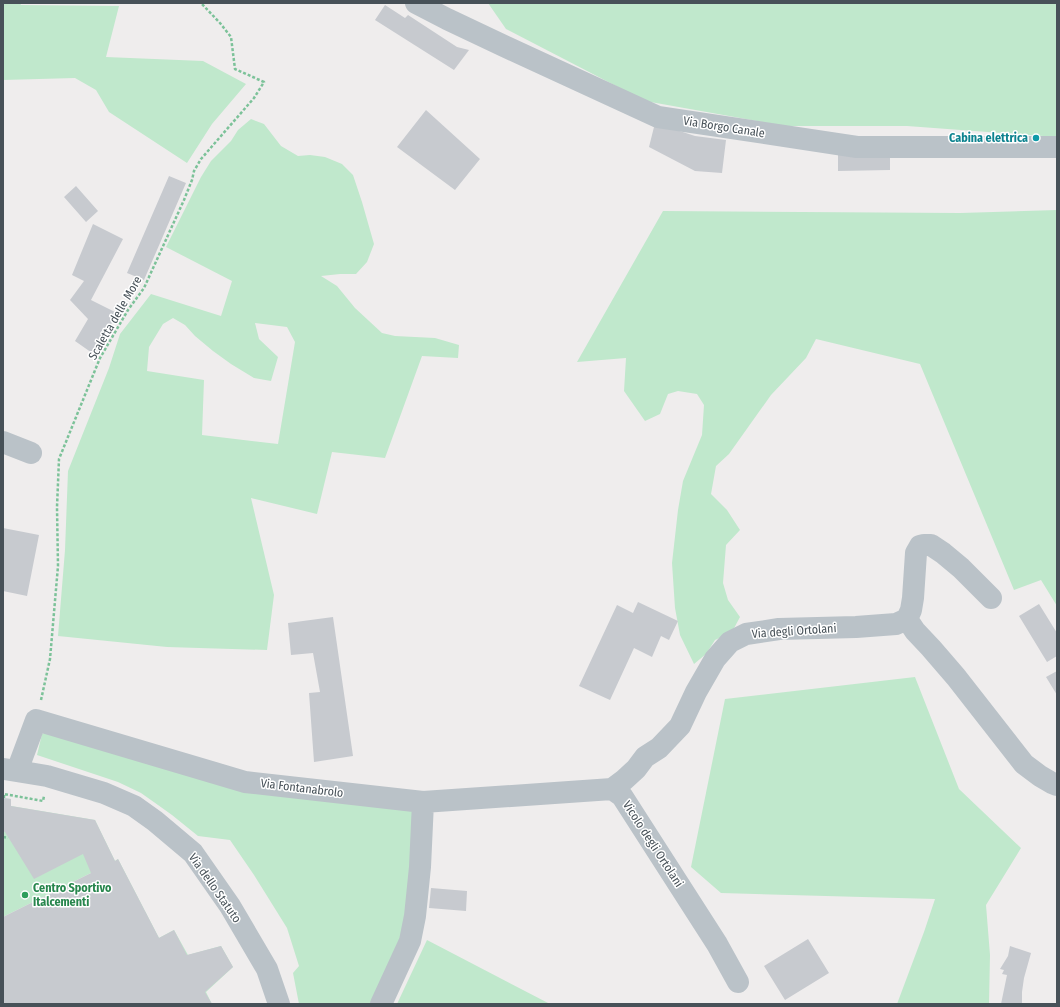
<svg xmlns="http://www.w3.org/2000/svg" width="1060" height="1007" font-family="'Fira Sans Condensed',sans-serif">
  <rect width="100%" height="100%" fill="#efeded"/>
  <!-- green -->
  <path fill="#c0e8cc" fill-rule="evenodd" d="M3 3H20L21 5 119 6 106 57 203 61 246 84 212 124 187 163 109 112 96 90 75 78 3 80Z
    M488 3H1057V137L907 126H785L645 101 506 29Z
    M251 119 264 124 281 146 298 156 310 155 325 157 342 164 353 175 362 202 374 244 367 262 356 274H340L321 276 337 286 355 308 382 333 395 336 435 338 459 345 458 358 422 356 385 458 332 452 317 514 251 498 274 595 267 650 167 647 58 636 65 550 68 471 109 368 120 334 151 294 221 316 232 281 166 247 201 177 211 161 231 141 238 130ZM173 318 185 325 195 336 213 351 231 364 254 378 271 381 278 357 259 339 255 323 287 327 295 342 278 444 202 435 204 380 147 371 149 347 163 324Z
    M1057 210V606L1041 580 1014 590 920 364 816 339 806 358 771 395 729 454 716 466 711 494 727 510 740 530 726 545 723 583 728 600 740 617 732 632 715 640 706 654 694 664 680 635 675 608 672 563 678 510 683 481 702 435 704 405 697 394 678 391 668 394 660 414 645 421 624 391 626 358 577 362 663 211 960 213Z
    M915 677 959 789 1021 848 986 905 990 955 989 1004H897L924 932 935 899 721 893 691 867 725 699Z
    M48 731 412 806 417 813 402 939 370 1004H299L293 973 299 966 287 928 254 875 230 840 198 836 172 815 158 805 141 793 118 782 37 755 42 734Z
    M3 798 11 799V806L95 820 115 861 118 859 159 938 174 930 188 955 221 946 233 967 206 992 212 1004 91 873 3 917Z
    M427 940 550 1004H397Z"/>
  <!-- building -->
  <path fill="#c7cacf" d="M385 5 405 18 408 15 457 47 469 50 454 70 375 20Z
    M426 110 480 159 455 190 397 147Z
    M655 123 695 136 726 140 722 173 695 171 649 147Z
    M890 151V170L838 171V152Z
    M169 176 186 183 144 280 127 273Z
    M76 186 98 211 86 222 64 197Z
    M93 224 123 239 91 300 117 313 95 355 75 341 88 319 70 300 84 281 72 275Z
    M3 528 39 535 27 596 3 591Z
    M638 602 678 621 669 640 661 636 652 657 634 648 610 700 579 686 617 605 633 613Z
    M1039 604 1057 633V656L1047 662 1019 616Z
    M333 617 353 756 314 762 309 693 320 692 313 653 291 655 288 623Z
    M1057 671V695L1046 677Z
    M3 798 11 799V806L95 820 115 861 118 859 159 938 174 930 187 955 221 946 233 967 205 992 212 1004H3V917L91 873 83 854 34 879 5 832 3 831Z
    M431 888 467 891 466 911 429 908Z
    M808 939 829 973 785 1000 764 966Z
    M1010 946 1031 953 1024 978 1022 992V1004H1001L1007 975 1002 974 1004 970 1000 969 1008 956Z"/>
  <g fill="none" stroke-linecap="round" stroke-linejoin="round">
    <!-- path -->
    <path stroke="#7cc299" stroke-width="2.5" stroke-dasharray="3 2" stroke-linecap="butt" d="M41 700 50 659 58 566 57 507 59 459 100 358 128 310 144 288 184 200 192 180 194 171 201 159 254 98 264 82 235 69 231 37 220 23 201 3
      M4 798V794L43 801 44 796
      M3 837 8 838"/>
    <!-- street -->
    <path stroke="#bac2c8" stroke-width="22" d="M416 3 447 19 504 46 658 117 857 147H1057
      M3 442 31 453
      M907 619 915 631 931 648 956 677 1024 764 1040 776 1052 783 1057 785
      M4 769 47 776 104 793 134 806 155 821 193 853 230 906 267 969 279 1004
      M17 771 36 720 245 782 423 802 420 867 415 916 410 941 381 1004
      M612 789 624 780 636 769 645 757 659 748 680 726 696 692 715 659 730 642 746 634 779 629 856 627 896 624 907 619 911 610 913 598 916 553 920 546 924 545H931L943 553 961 568 991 598
      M423 802 612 789 622 796 717 944 738 982"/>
  </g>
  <!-- markers -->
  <circle fill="#0f9aa8" stroke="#fff" stroke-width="1.5" cx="1036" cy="138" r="4"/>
  <circle fill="#2e9e5b" stroke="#fff" stroke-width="1.5" cx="25" cy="895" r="4"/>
  <g text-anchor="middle" stroke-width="3" stroke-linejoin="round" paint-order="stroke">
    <!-- street labels -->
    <g font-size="12" fill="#475158" stroke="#fff">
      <text transform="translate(724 127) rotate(9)" y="4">Via Borgo Canale</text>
      <text transform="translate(115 318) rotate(-60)" y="4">Scaletta delle More</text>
      <text transform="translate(794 631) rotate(-4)" y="4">Via degli Ortolani</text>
      <text transform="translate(302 788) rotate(7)" y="4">Via Fontanabrolo</text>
      <text transform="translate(653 844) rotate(57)" y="4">Vicolo degli Ortolani</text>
      <text transform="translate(215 888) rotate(55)" y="4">Via dello Statuto</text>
    </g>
    <!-- culture labels -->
    <g font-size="12" font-weight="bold" fill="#0d838f" stroke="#fff" text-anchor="end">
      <text x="1028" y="142">Cabina elettrica</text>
    </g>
    <!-- leisure labels -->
    <g font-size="12" font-weight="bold" fill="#27864d" stroke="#fff" text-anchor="start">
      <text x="33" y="892">Centro Sportivo<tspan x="33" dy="14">Italcementi</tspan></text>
    </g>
  </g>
  <!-- border -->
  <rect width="1060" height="1007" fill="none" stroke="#475158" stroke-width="8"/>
</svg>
